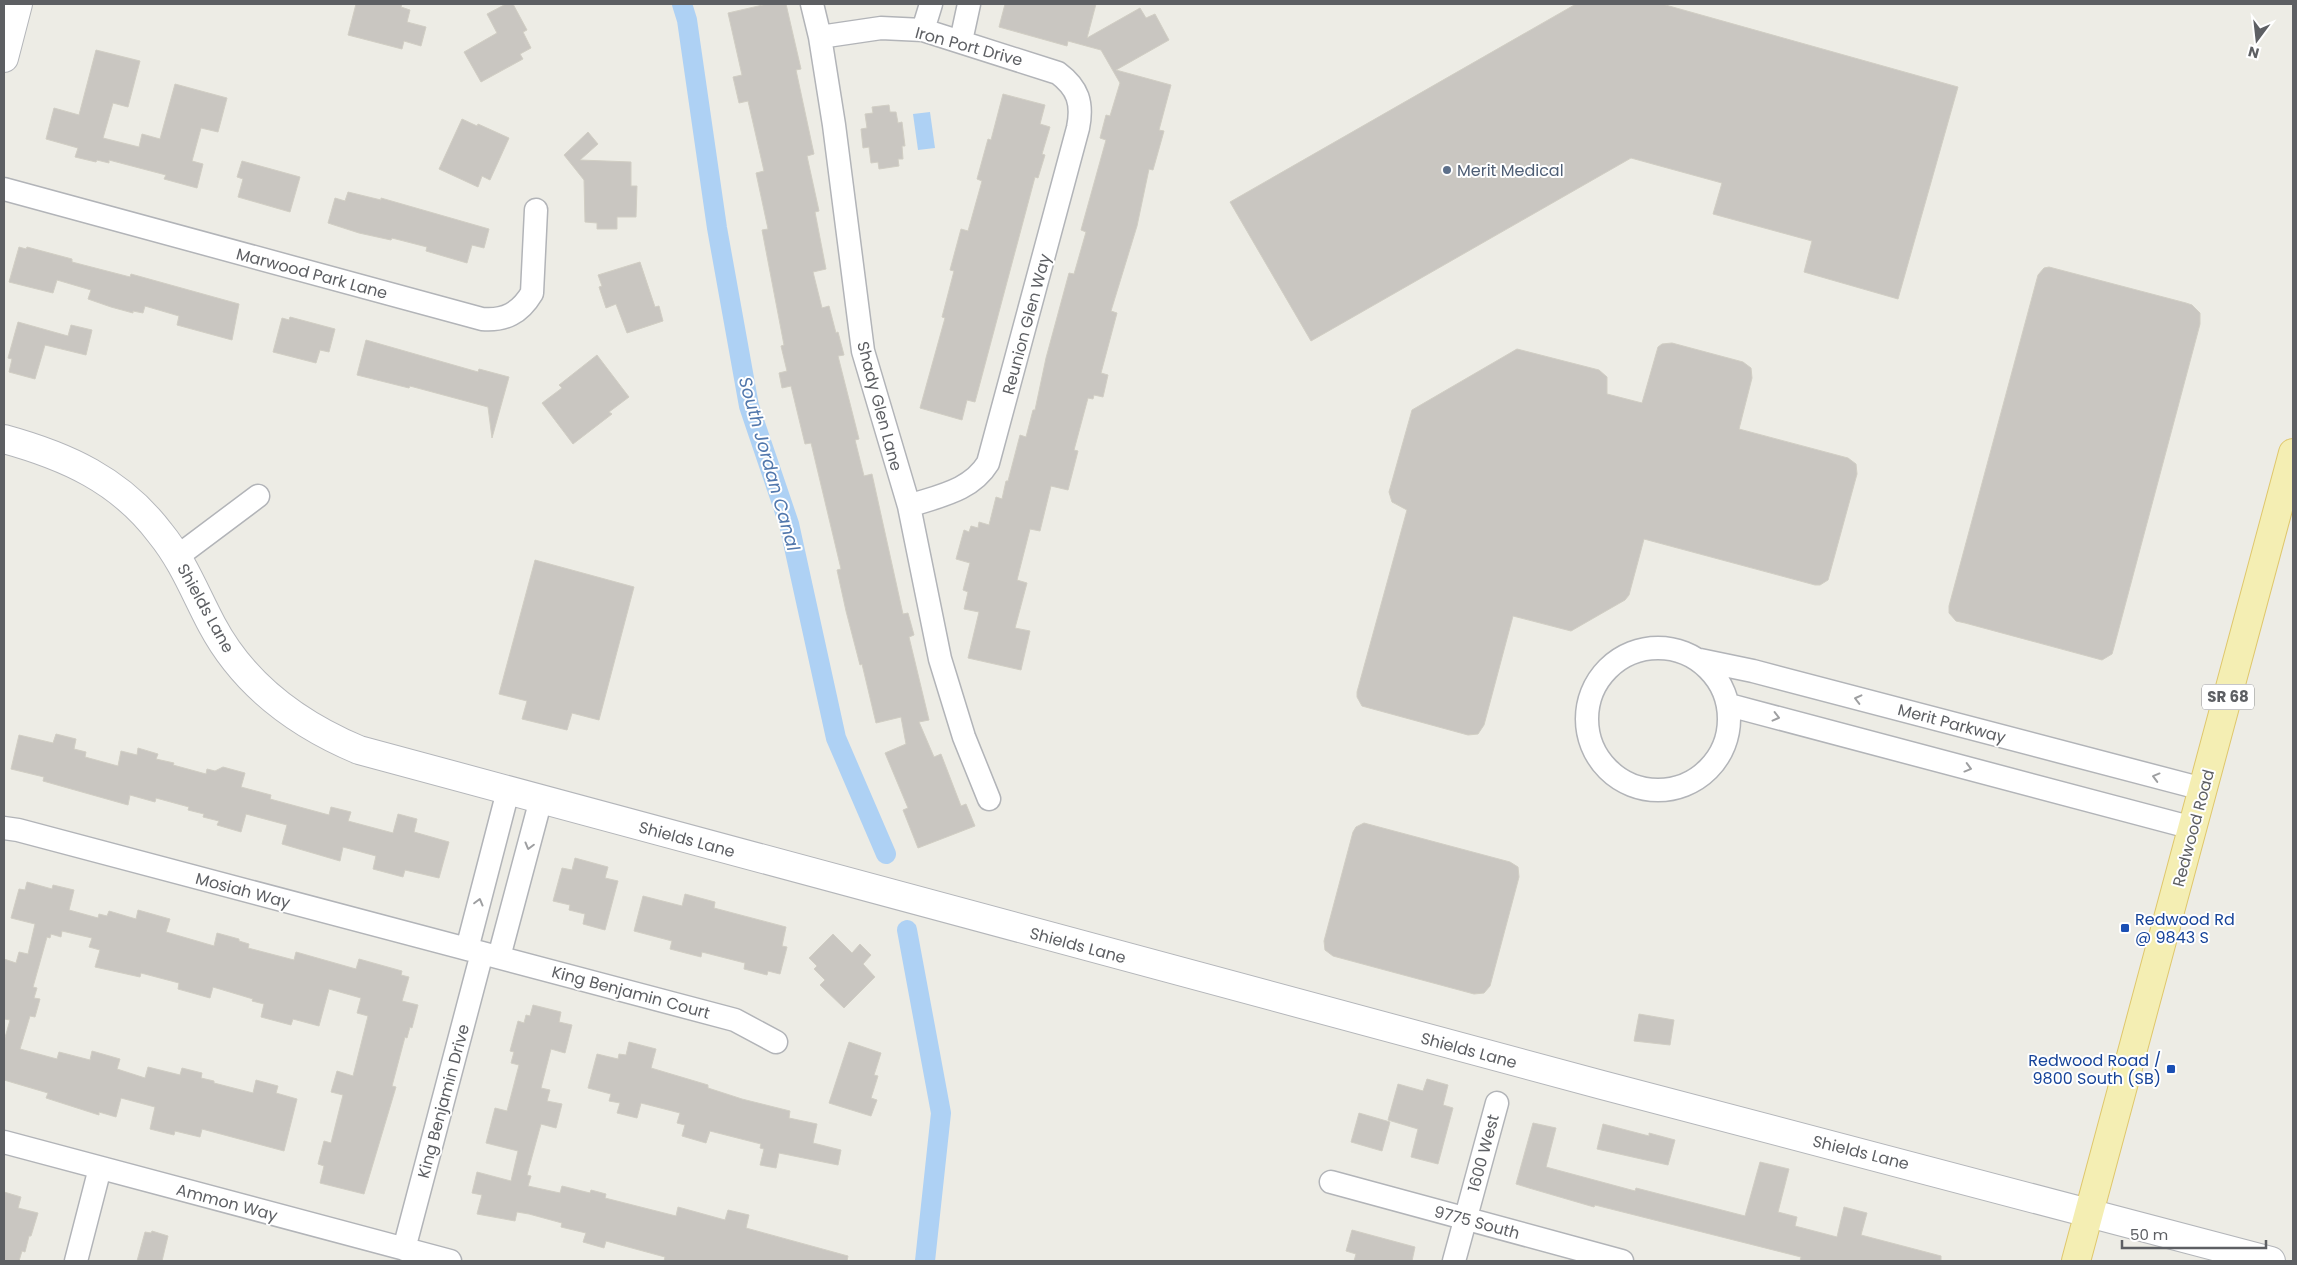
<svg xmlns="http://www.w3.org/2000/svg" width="2297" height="1265" font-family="Poppins,sans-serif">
  <rect width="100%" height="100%" fill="#edece5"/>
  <!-- water -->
  <path fill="#aed1f4" d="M930 112 935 148 918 150 913 114Z"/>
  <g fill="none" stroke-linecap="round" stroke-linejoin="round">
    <!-- canal -->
    <path stroke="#aed1f4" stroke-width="20" d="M682 4 687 20 717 228 749 406 789 524 836 738 886 854
      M907 930 941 1113 925 1261"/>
  </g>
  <!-- building -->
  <path fill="#c9c6c1" stroke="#d1cec4" d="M356 4H402L401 7 410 10 407 22 426 27 421 46 404 41 402 49 348 35Z
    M506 4H513L527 30 523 32 531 48 520 54 523 59 481 82 464 52 497 33 487 14Z
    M767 4H786L801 69 796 70 814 154 807 156 819 211 815 212 826 269 813 272 822 308 829 306 836 333 838 332 844 355 838 356 859 439 855 440 864 476 872 474 903 614 908 613 914 635 909 637 929 720 919 722 934 757 941 754 961 806 966 804 975 826 918 848 903 810 908 808 885 753 906 744 901 717 876 723 862 664 860 665 846 611 837 570 841 569 811 443 805 444 791 386 782 388 779 373 787 371 781 346 784 345 762 230 768 229 756 173 764 171 748 101 739 103 733 77 742 75 728 13Z
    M1005 4H1096L1087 38 1140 8 1146 18 1155 14 1169 40 1116 70 1171 85 1159 130 1164 131 1153 170 1149 169 1137 226 1111 311 1117 313 1101 373 1108 375 1103 397 1094 395 1093 399 1088 398 1074 450 1078 451 1068 490 1051 486 1040 531 1030 529 1017 580 1027 583 1015 628 1030 631 1021 670 968 658 979 612 964 609 968 592 963 590 970 563 956 559 964 530 969 532 971 526 978 528 979 522 989 525 996 497 1002 499 1006 481H1008L1020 435 1026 437 1033 410H1035L1046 358 1069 273 1074 274 1086 232 1081 230 1106 140 1100 138 1106 115 1110 116 1120 83 1101 50 1068 41 1067 46 999 27Z
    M1576 4H1662L1958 87 1898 299 1804 272 1812 241 1713 214 1722 183 1631 158 1311 341 1230 202Z
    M96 50 140 61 128 107 113 103 103 138 139 147 142 134 160 139 175 84 227 98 218 132 201 128 192 161 203 164 197 188 164 179 166 175 109 160V163L97 160 96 162 75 157 78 148 46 139 54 108 79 115Z
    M1003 94 1045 105 1040 124 1050 127 1042 154 1045 155 1038 178 1035 177 975 402 967 400 962 420 920 408 945 318 942 317 954 271 950 270 961 229 968 231 982 181 977 179 988 139 991 140Z
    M889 105 890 112H896L898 123 902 122 905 146H902L903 159H898L899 166 879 169 878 162 871 163 869 147 863 148 861 129 867 128 865 114 873 113 872 107Z
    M462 119 477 126 478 124 509 138 490 180 482 176 478 187 439 169Z
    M588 132 598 144 580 160 631 162V186H637L636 217H617V229H597V223L585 222 584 180 564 155Z
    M242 161 300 177 290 212 238 197 243 179 237 177Z
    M348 192 381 200V198L489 229 484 248 472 245 467 263 426 251 427 247 392 238 391 240 359 233 328 223 335 198 345 201Z
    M19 247 26 249 27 247 72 259V262L130 277 131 274 239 304 232 340 177 325 179 316 145 306 143 313 133 311V313L111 307 88 299 91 290 57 280 53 293 9 282Z
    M640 262 655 307 659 306 663 321 627 333 616 304 606 308 599 287 602 286 598 275Z
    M2049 267 2186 303 2192 305 2200 313V324L2114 647 2112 654 2102 660 1965 623 1956 621 1949 613V606L2038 275 2044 268Z
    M290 317 335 329 329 352 320 350 316 363 273 352 282 318 289 320Z
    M18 322 68 336 71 325 92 330 86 355 45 345 35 379 9 372 12 359 8 358Z
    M366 340 478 372 479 369 509 377 492 438 488 407 410 386 409 388 357 375Z
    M1672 343 1743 362 1751 368 1752 378 1739 429 1848 458 1856 464 1857 474 1828 580 1820 585H1815L1644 539 1629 595 1625 600 1571 631 1513 616 1484 725 1478 734 1468 735 1362 706 1357 697V692L1407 510 1392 502 1389 492 1412 410 1517 349 1599 370 1607 377V394L1642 403 1658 347 1662 344Z
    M597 355 629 397 609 412 612 414 573 444 542 403 562 388 559 385Z
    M535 560 634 587 599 720 572 713 567 730 522 719 527 701 499 694Z
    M56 734 76 739 74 749 86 752 85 757 118 766 121 751 137 755 138 748 158 754 156 759 174 763 173 765 206 774 207 769 215 771 223 767 245 773 241 787 271 795 270 799 329 815 331 807 351 812 348 821 393 833 398 814 417 819 414 832 449 842 439 878 405 870 403 877 373 869 376 856 343 847 340 861 282 844 287 825 246 814 241 832 217 825 219 821 203 817 204 814 188 810 189 807 156 798 155 802 130 795 128 805 43 781 44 777 11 769 19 735 53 743Z
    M1364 823 1510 862 1518 867 1519 877 1490 986 1484 993 1474 994 1333 956 1325 950 1324 941 1353 832 1356 827Z
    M575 858 608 867 605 878 618 881 605 930 583 924 585 914 569 910 570 905 553 901 562 868 572 870Z
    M27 882 52 889 53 885 74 890 69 910 98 918 99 914 107 916 109 911 136 919 138 910 170 919 166 932 214 946 217 933 239 939V941L249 944 248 948 294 960 296 952 356 969 359 959 402 971 401 975 409 977 402 1001 418 1005 412 1028 410 1027 407 1038 405 1037 392 1086 396 1087 364 1194 320 1183 324 1166 318 1164 324 1141 331 1143 343 1095 331 1092 337 1071 353 1076 368 1016 357 1013 361 998 329 989 319 1026 293 1019 291 1025 261 1017 264 1004 252 1001 253 999 213 987 210 998 178 989 179 983 141 973 140 977 95 967 100 950 89 947 92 938 62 931 61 937 51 934 50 938 47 937 33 987 37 988 34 998 40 999 35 1017 30 1016 20 1049 57 1059 59 1052 90 1060 92 1051 120 1059 117 1069 145 1078 148 1067 180 1075 182 1068 202 1073 201 1078 214 1081V1083L253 1093 256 1080 278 1086 276 1093 297 1099 284 1151 202 1129 200 1137 175 1131 174 1135 150 1129 155 1107 121 1098 116 1117 99 1112V1115L46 1098 48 1093 4 1080V1041L10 1020 4 1019V959L16 963 19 952 28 954 35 924 11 918 19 889 25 890Z
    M685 894 715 902 714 908 786 927 782 946 787 947 780 974 768 971 767 975 744 969 745 963 702 952 701 957 670 949 672 941 634 931 643 896 682 906Z
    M833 934 852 953 860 944 871 955 863 964 875 977 844 1008 820 985 825 980 814 969 817 966 809 958Z
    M533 1005 561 1012 559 1022 572 1025 565 1053 551 1049 541 1088 550 1090 547 1101 562 1104 556 1128 541 1124 527 1175 531 1176 528 1186 560 1193 562 1186 590 1193 591 1190 606 1194 605 1198 676 1216 678 1207 725 1220 728 1210 749 1215 746 1228 848 1256 847 1261H664L665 1257 606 1241 604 1248 583 1242 586 1233 561 1227 562 1223 529 1214 517 1212 515 1221 477 1214 482 1195 472 1193 477 1172 511 1181 518 1151 486 1143 495 1108 507 1111 519 1065 511 1063 514 1052 510 1051 518 1021 524 1023 526 1015 530 1016Z
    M1639 1014 1674 1020 1670 1045 1634 1041Z
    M629 1042 656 1049 651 1068 708 1085V1088L742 1099 790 1111 789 1118 817 1124 813 1143 841 1150 838 1165 779 1153 776 1168 760 1165 764 1149 760 1148 761 1144 710 1131 706 1143 682 1136 685 1125 677 1123 680 1113 641 1103 637 1118 617 1113 620 1103 609 1101 611 1094 588 1088 597 1054 618 1059 619 1054 626 1055Z
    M849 1042 881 1053 874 1075 878 1076 871 1098 877 1100 871 1116 829 1103Z
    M1427 1079 1448 1085 1443 1105 1453 1108 1438 1164 1411 1157 1418 1129 1388 1120 1398 1084 1423 1091Z
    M1359 1113 1390 1122 1382 1151 1351 1142Z
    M1533 1123 1556 1128 1546 1167 1635 1191 1636 1188 1745 1216 1760 1162 1789 1169 1778 1212 1797 1217 1795 1226 1837 1237 1844 1207 1867 1213 1861 1235 1941 1256V1261H1800L1801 1257 1595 1205 1594 1207 1529 1188 1516 1184Z
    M1603 1124 1649 1136V1133L1675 1140 1668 1165 1597 1149Z
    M4 1192 21 1197 18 1208 38 1213 31 1236H29L25 1252 22 1251 19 1261H4Z
    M1352 1230 1415 1247 1412 1261H1354L1356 1254 1346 1251Z
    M152 1231 168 1236 162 1261H137L145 1232 151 1233Z"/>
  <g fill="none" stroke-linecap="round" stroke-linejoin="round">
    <!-- street casing -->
    <g stroke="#b2b4b8" stroke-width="25">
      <path id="street" d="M812 4 820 37 834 125 863 351 909 506 940 659 964 737 989 799
        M923 30 931 4
        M820 37 881 28 923 30 1058 73C1078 88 1083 103 1078 128L988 463C971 491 938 496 909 506
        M961 41 969 4
        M4 189 482 319C505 321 520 313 532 293L536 210
        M178 556 258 496
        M1587 719a71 71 0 1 1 142 0a71 71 0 1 1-142 0Z
        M1700 660 1753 671 2203 789
        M1729 705 2193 828
        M4 828 18 830 735 1020 776 1042
        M467 949 508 791
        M499 957 541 799
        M4 1142 450 1261
        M1331 1182 1622 1261
        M404 1249 482 953
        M76 1261 100 1168
        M1454 1261 1497 1103"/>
    </g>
    <!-- secondary casing -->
    <g stroke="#b4b6ba" stroke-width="30">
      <path id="secondary" d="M4 58 18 4
        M4 439C66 456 120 480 160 533 183 561 195 593 212 625 244 685 297 724 359 750L1602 1085 2271 1261"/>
    </g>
    <!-- primary casing -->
    <g stroke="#dfc76c" stroke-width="30">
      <path id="primary" d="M2076 1261 2293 453"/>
    </g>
    <!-- street -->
    <use href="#street" stroke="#fff" stroke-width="22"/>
    <!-- secondary -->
    <use href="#secondary" stroke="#fff" stroke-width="28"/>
    <!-- primary -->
    <use href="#primary" stroke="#f4eeb3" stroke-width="28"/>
  </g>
  <!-- one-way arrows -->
  <defs><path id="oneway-chevron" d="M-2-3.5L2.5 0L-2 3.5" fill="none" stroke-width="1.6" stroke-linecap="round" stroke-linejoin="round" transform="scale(1.25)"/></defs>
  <g stroke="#9e9fa1">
    <use href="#oneway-chevron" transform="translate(1858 699) rotate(-166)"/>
    <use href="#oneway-chevron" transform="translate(1776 717) rotate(14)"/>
    <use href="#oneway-chevron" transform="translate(1968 768) rotate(15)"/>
    <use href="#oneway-chevron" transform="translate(2156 777) rotate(-165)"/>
    <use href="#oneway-chevron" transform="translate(529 846) rotate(105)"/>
    <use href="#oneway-chevron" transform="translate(479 902) rotate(-75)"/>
  </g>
  <!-- markers -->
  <circle fill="#5c6f8a" stroke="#fff" stroke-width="2" cx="1447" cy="170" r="5"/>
  <g fill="#1a4fb4" stroke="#fff" stroke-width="2">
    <rect x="2120" y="923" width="10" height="10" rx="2.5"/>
    <rect x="2166" y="1064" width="10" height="10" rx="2.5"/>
  </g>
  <g text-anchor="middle" stroke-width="4" stroke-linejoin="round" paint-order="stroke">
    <!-- shield labels -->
    <rect fill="#fff" stroke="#8e8f92" stroke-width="1" x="2202" y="684.5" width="52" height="25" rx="4"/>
    <g font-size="15" font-weight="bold" fill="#5d5f63">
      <text x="2228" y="702">SR 68</text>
    </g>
    <!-- street labels -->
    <g font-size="16" fill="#5d5f63" stroke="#fff">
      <text transform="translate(969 46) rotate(15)" y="6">Iron Port Drive</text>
      <text transform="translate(312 273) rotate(15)" y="6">Marwood Park Lane</text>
      <text transform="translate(1026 324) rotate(-75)" y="6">Reunion Glen Way</text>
      <text transform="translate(880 406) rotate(75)" y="6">Shady Glen Lane</text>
      <text transform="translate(206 608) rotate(61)" y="6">Shields Lane</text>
      <text transform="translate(1952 723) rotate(15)" y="6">Merit Parkway</text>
      <text transform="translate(2193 828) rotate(-75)" y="6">Redwood Road</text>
      <text transform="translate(687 839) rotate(15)" y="6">Shields Lane</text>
      <text transform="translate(243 890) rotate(15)" y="6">Mosiah Way</text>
      <text transform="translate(1078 945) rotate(15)" y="6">Shields Lane</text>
      <text transform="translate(631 992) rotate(15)" y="6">King Benjamin Court</text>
      <text transform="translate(1469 1050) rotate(15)" y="6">Shields Lane</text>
      <text transform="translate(443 1101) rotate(-75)" y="6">King Benjamin Drive</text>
      <text transform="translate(1861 1152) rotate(14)" y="6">Shields Lane</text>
      <text transform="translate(1483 1153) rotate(-75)" y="6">1600 West</text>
      <text transform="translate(227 1202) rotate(15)" y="6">Ammon Way</text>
      <text transform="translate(1477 1222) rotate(15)" y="6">9775 South</text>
    </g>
    <!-- service labels -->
    <g font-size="16" fill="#4e5e75" stroke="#fff" text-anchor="start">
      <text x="1457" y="176">Merit Medical</text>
    </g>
    <!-- transit labels -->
    <g font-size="16" fill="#164399" stroke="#fff" text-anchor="start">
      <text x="2135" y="925">Redwood Rd<tspan x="2135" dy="18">@ 9843 S</tspan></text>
      <text x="2161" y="1066" text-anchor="end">Redwood Road /<tspan x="2161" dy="18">9800 South (SB)</tspan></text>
    </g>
    <!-- water labels -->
    <g font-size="18" font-style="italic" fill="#5177ac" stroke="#fff">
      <text transform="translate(769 464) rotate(74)" y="6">South Jordan Canal</text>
    </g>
  </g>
  <!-- border -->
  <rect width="2297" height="1265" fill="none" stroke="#5d5f63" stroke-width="10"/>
  <!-- north arrow -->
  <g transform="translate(2257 40) rotate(195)" stroke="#ffffff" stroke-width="4" paint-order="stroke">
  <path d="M0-4L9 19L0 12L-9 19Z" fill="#5d5f63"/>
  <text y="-8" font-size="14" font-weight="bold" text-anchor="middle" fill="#5d5f63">N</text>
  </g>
  <!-- scale -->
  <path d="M2122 1240v8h144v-8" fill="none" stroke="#5d5f63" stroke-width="2.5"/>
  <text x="2130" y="1240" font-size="15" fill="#5d5f63" stroke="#ffffff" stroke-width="4" paint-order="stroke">50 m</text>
</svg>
